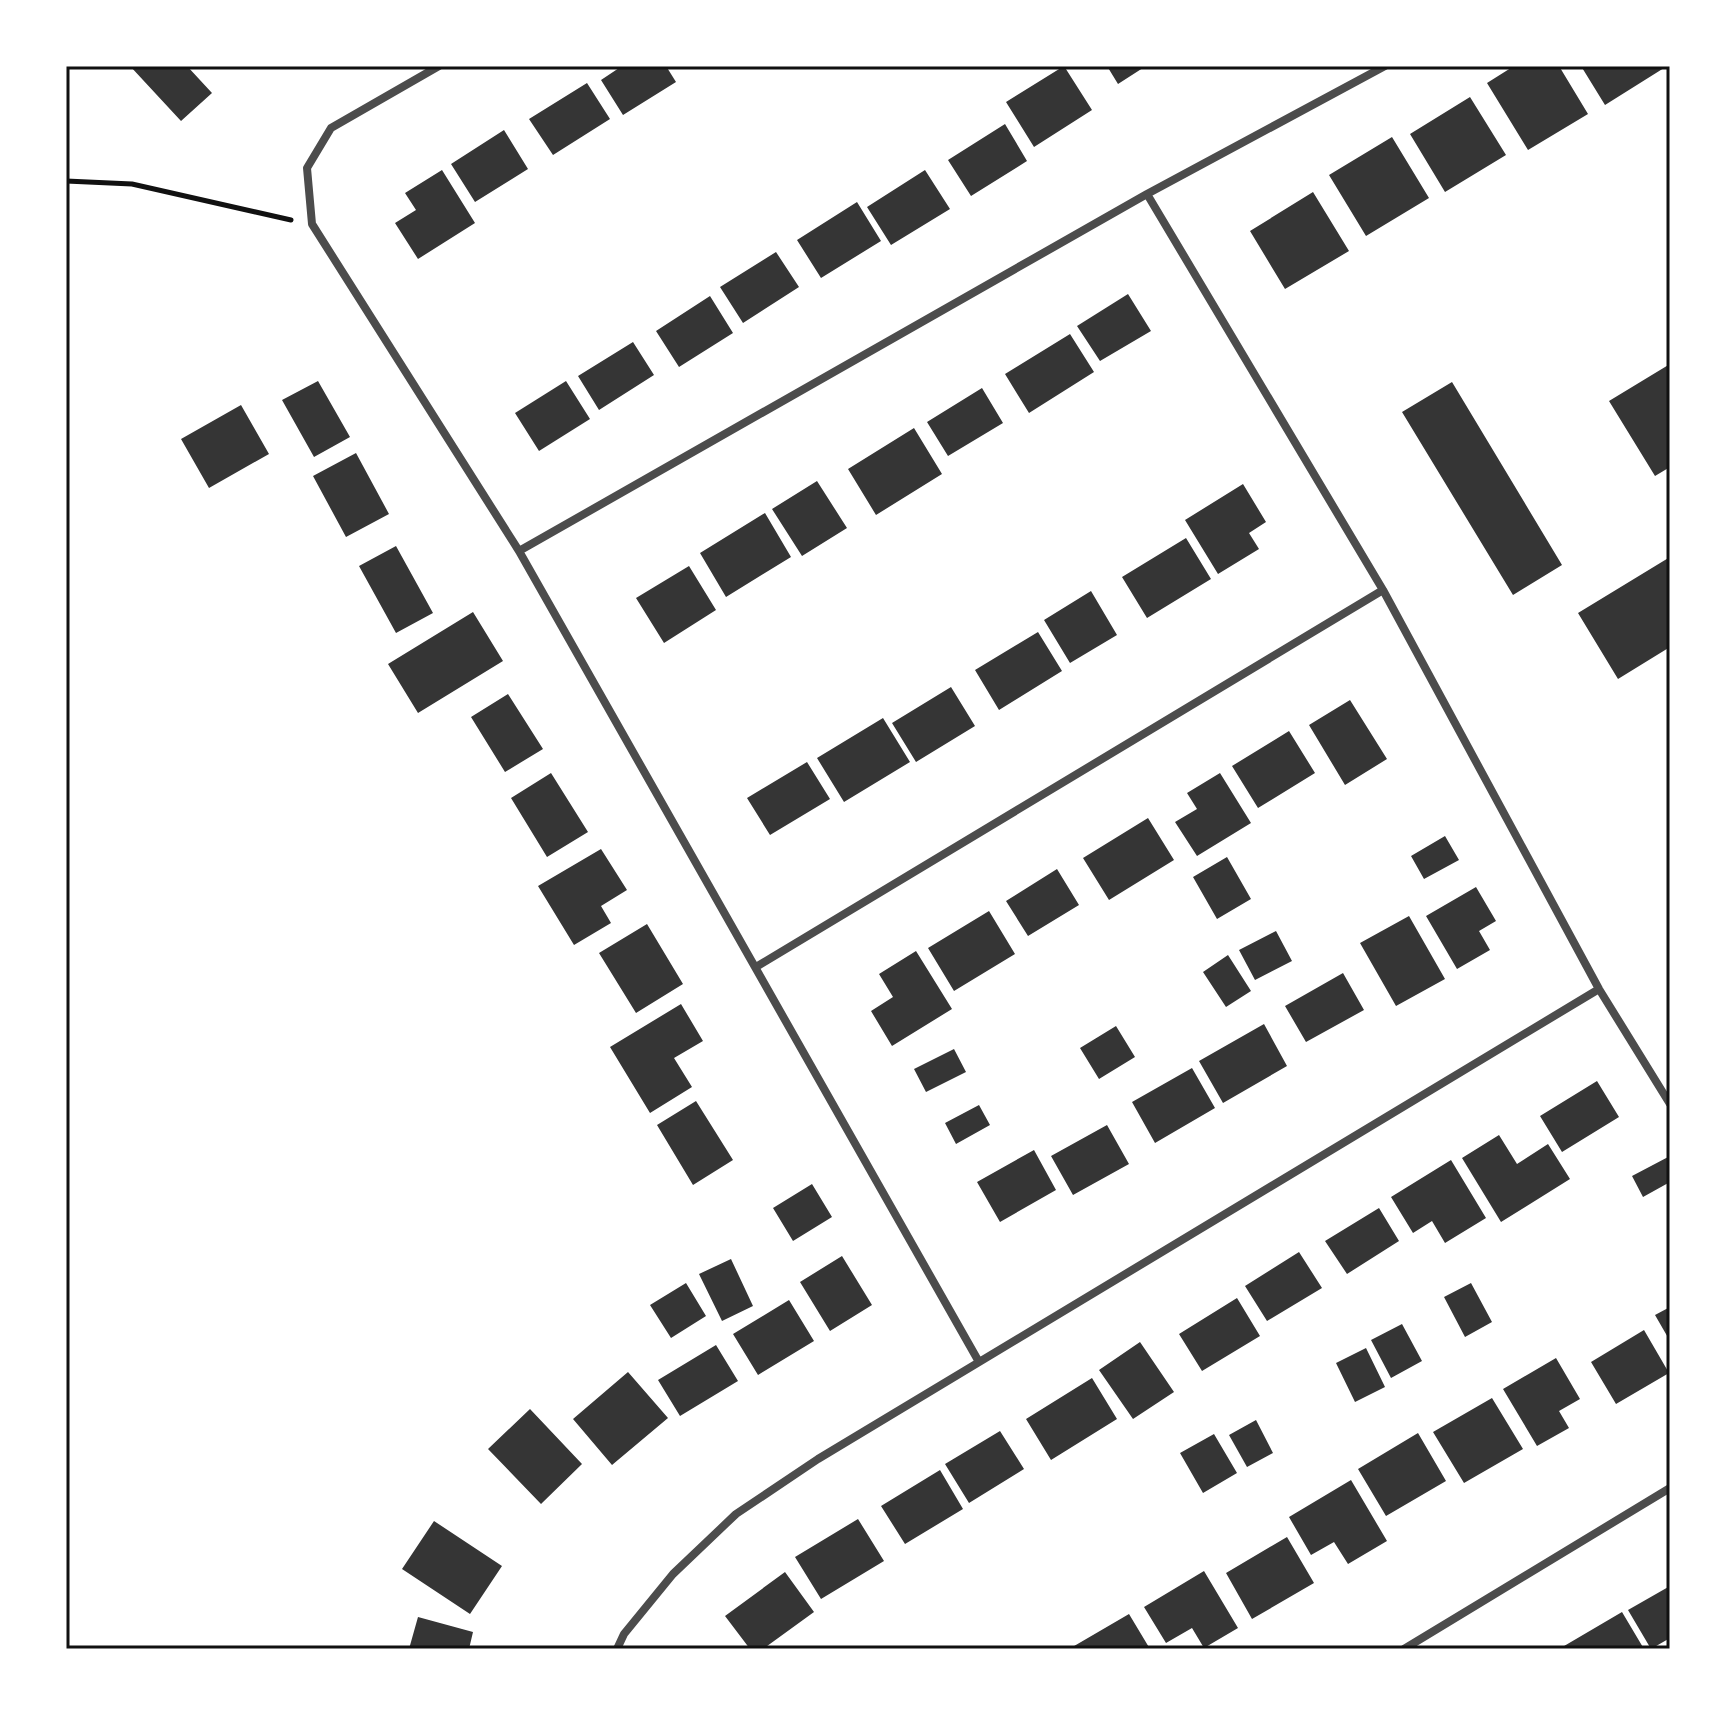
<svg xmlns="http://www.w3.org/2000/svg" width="1736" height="1715" font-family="'Public Sans',sans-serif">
  <rect width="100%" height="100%" fill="#fff"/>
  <!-- building -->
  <path fill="#353535" d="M130 66H187L212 93 181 121Z
    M622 66H666L676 82 623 115 601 80Z
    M1064 66 1092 110 1034 147 1006 102Z
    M1107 66H1146L1118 84Z
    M1514 66H1559L1588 114 1528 150 1487 83Z
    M1581 66H1662L1664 68 1605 105Z
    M587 83 610 119 553 155 529 119Z
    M1470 97 1506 155 1445 192 1410 134Z
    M1005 124 1027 161 971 196 948 160Z
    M504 130 528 169 475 202 451 164Z
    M1392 137 1429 198 1366 236 1329 175Z
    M442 170 475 223 418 259 395 223 416 210 405 193Z
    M925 170 950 209 891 245 867 207Z
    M1313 192 1349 251 1285 289 1250 231Z
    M857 202 881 241 821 278 797 240Z
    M776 252 799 287 743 323 720 287Z
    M1128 294 1151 331 1100 361 1077 326Z
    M710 296 733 333 679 367 656 331Z
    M1070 334 1094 372 1029 413 1005 374Z
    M633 342 654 375 599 410 578 376Z
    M1670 364V467L1655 476 1609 401Z
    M318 381 350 437 314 457 282 400Z
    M566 381 590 419 539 451 515 413Z
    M1452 382 1562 565 1513 595 1402 412Z
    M982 388 1003 423 948 456 927 422Z
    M241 405 269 454 209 488 181 439Z
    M914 428 942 474 876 515 848 469Z
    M356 453 389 514 346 537 313 476Z
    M817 481 847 528 802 556 772 509Z
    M1243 484 1266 522 1249 533 1259 549 1218 574 1185 520Z
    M765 513 791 557 726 597 700 553Z
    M1186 538 1211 579 1147 618 1122 577Z
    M396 546 433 613 396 633 359 566Z
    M1670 557V647L1618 679 1578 613Z
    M689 566 716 610 664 643 636 598Z
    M1091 591 1117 635 1070 663 1044 620Z
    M473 612 503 661 418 713 388 664Z
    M1038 632 1062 671 999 710 975 670Z
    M951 687 975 726 916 762 892 723Z
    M508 694 543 749 505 772 471 717Z
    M1350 700 1387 759 1345 785 1309 725Z
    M883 718 910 762 844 802 817 758Z
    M1289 731 1315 773 1258 808 1232 766Z
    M807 762 830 799 770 835 747 798Z
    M551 773 588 832 547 857 511 798Z
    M1220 773 1251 823 1197 856 1175 822 1197 809 1187 793Z
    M1148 818 1174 860 1109 900 1083 858Z
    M1445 836 1459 860 1424 879 1411 856Z
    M601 849 627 890 601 906 611 923 574 945 538 886Z
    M1227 857 1251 899 1217 919 1193 877Z
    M1057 869 1079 905 1028 936 1006 901Z
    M1476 887 1496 921 1479 931 1490 950 1457 969 1426 916Z
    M989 911 1015 954 954 991 928 948Z
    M1409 916 1445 979 1396 1006 1360 943Z
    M647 924 683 984 636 1013 599 953Z
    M1276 931 1292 961 1255 980 1239 950Z
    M916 951 952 1009 892 1046 871 1011 893 997 879 974Z
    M1228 955 1251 991 1226 1007 1203 972Z
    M1343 973 1364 1010 1306 1042 1285 1006Z
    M681 1004 703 1041 674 1058 692 1087 650 1113 610 1047Z
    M1264 1024 1287 1066 1223 1103 1199 1061Z
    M1116 1026 1135 1057 1099 1079 1080 1048Z
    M954 1049 966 1072 926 1092 914 1069Z
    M1192 1068 1215 1108 1155 1143 1132 1102Z
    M1597 1081 1619 1117 1562 1152 1540 1116Z
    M696 1101 733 1160 693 1185 657 1125Z
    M979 1105 990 1125 956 1144 945 1123Z
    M1107 1125 1129 1164 1073 1195 1051 1156Z
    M1499 1135 1517 1164 1548 1144 1570 1179 1501 1222 1462 1158Z
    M1034 1150 1056 1190 1000 1222 977 1182Z
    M1670 1156V1182L1643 1197 1632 1176Z
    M1451 1160 1486 1218 1445 1243 1432 1221 1413 1233 1391 1197Z
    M812 1184 832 1217 793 1241 773 1208Z
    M1379 1208 1399 1241 1347 1274 1325 1241Z
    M1299 1252 1322 1288 1267 1321 1245 1286Z
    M842 1256 872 1305 830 1331 800 1282Z
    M731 1259 753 1306 722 1321 699 1274Z
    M686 1283 706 1316 671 1338 650 1305Z
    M1471 1283 1492 1322 1465 1337 1444 1297Z
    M1237 1298 1260 1336 1202 1371 1179 1334Z
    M789 1300 814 1341 758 1375 733 1334Z
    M1670 1307V1341L1655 1315Z
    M1402 1324 1422 1361 1391 1378 1371 1340Z
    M1644 1330 1669 1373 1616 1404 1591 1362Z
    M1140 1342 1174 1392 1133 1419 1099 1370Z
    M716 1345 738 1381 680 1416 658 1380Z
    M1366 1348 1385 1387 1355 1402 1336 1363Z
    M1556 1358 1580 1399 1559 1411 1569 1428 1537 1446 1503 1389Z
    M628 1372 668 1418 612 1465 573 1419Z
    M1092 1378 1117 1419 1051 1460 1026 1419Z
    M1492 1398 1523 1449 1464 1483 1433 1432Z
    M530 1409 582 1464 541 1504 488 1449Z
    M1256 1420 1273 1453 1247 1467 1229 1435Z
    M1000 1431 1024 1469 969 1503 945 1464Z
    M1418 1433 1446 1481 1386 1516 1358 1469Z
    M1214 1434 1237 1473 1203 1493 1180 1453Z
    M940 1470 963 1509 905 1544 881 1506Z
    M1351 1480 1387 1541 1348 1564 1334 1542 1311 1555 1289 1517Z
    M858 1519 884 1561 821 1599 795 1557Z
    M434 1521 502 1566 470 1614 402 1569Z
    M1287 1537 1314 1583 1252 1619 1226 1573Z
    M1204 1571 1238 1628 1204 1648 1192 1628 1166 1643 1144 1607Z
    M785 1572 814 1612 763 1649H750L725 1616Z
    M1670 1586V1638L1651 1649 1628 1610Z
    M1622 1612 1644 1649H1559Z
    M1129 1614 1150 1649H1069Z
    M418 1617 473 1632 469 1649H409Z"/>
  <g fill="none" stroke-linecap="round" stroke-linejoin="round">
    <!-- path -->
    <path stroke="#111" stroke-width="5" d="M66 181 132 184 291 220"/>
    <!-- minor -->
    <path stroke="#4c4c4c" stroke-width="8" d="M439 66 331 128 307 168 312 224 519 551 979 1362
      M1147 194 1383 590 1599 989 1670 1104
      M519 551 1147 194 1385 66
      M756 967 1383 590
      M617 1649 624 1634 673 1574 736 1514 818 1459 1599 989
      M1404 1649 1670 1488"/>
  </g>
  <!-- border -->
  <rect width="1736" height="1715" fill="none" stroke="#ffffff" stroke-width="136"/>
  <rect x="68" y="68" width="1600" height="1579" fill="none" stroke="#111" stroke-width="3"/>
</svg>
